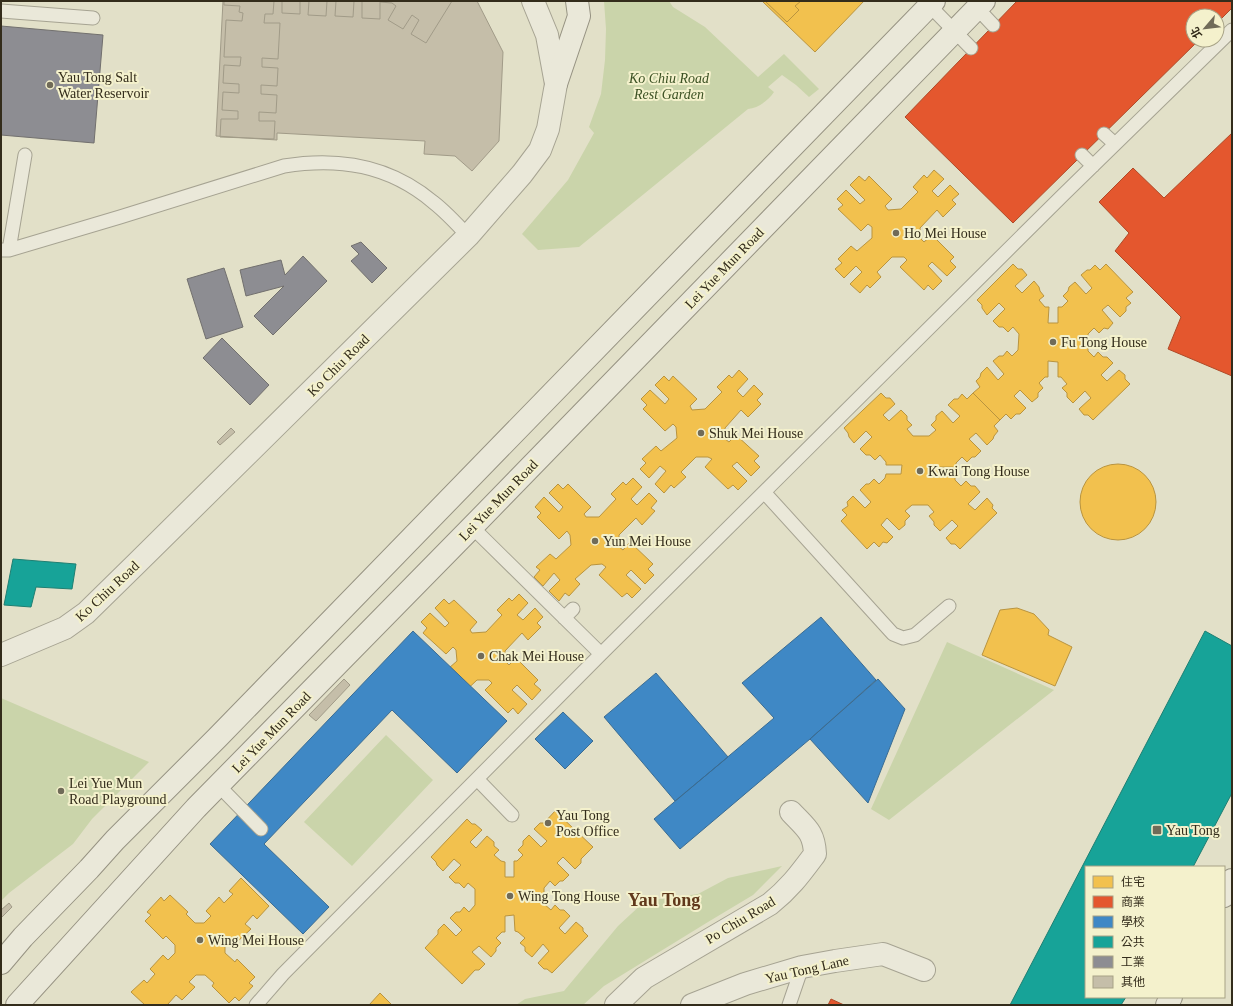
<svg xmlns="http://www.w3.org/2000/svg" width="1233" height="1006" font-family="'Times New Roman','Noto Sans TC',serif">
  <rect width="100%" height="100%" fill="#e2e0c8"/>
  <!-- green -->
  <path fill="#cad4aa" d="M604 1H669L673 7 705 27 758 77 784 54 819 89 809 97 796 85 782 75 768 87 774 92C768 101 758 108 748 109L579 247 538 250 522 234 568 180 594 133 589 127 601 94 605 60 606 29Z
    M947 642 1054 690 889 820 871 809Z
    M1 698 149 762 92 819 73 844 9 893 1 901Z
    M386 735 433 780 352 866 304 822Z
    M782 866 753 895 708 922 604 986 583 1005H516L525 999 564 991 618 926 645 901 698 894 728 878Z"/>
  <!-- homes -->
  <path fill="#f2c14e" stroke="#b9943f" d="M762 1H864L815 52Z
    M765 1H801L795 6 799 10 787 22Z
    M1073 1H1157L1147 12V23L1151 26 1158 19 1180 40 1176 45 1182 51 1173 60 1158 46 1154 51 1168 65 1159 74 1154 69 1150 73 1126 51 1134 43 1130 40 1118 41 1102 55 1108 60 1096 72 1093 69 1086 76 1076 67 1088 55 1082 49 1070 61 1062 52 1068 46 1064 43 1077 29 1083 35 1099 22 1098 10 1095 7 1087 15Z
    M934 170 944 179 932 191 938 197 950 185 959 194 952 200 956 204 943 217 937 210 920 228 921 239 924 242 932 235 954 257 950 261 956 267 947 276 932 262 928 266 942 281 933 290 928 285 924 290 900 267 907 260 904 257H892L877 272 881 277 870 288 867 285 860 293 850 284 862 272 856 266 844 278 835 269 842 263 838 259 851 246 857 251 872 238V227L868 224 861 231 838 209 843 205 837 199 846 190 860 204 865 200 850 185 859 176 865 181 869 176 892 199 885 206 888 210 901 209 918 192 913 187 924 175 927 178Z
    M1013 264 1018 269H1022L1027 275 1015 286 1022 293 1034 281 1039 287 1040 291 1044 296 1039 300 1045 307H1049L1048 323H1058V307H1062L1068 301 1063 296 1068 291 1069 287 1075 282 1086 294 1092 288 1081 275 1087 270H1090L1095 265 1100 270 1106 264 1133 292 1126 298 1131 303 1126 307V311L1120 317 1108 305 1102 310 1113 323 1108 329 1104 328 1099 333 1094 328 1088 334V351L1094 357 1098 352 1103 357H1107L1113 363 1101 375 1107 381 1119 370 1125 375V379L1130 384 1093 420 1088 415H1084L1079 409 1091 398 1085 391 1073 403 1067 397V393L1062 388 1067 384 1061 377H1058V362L1048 361V377H1045L1039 383 1043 388 1038 393V397L1032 402 1020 390 1014 396 1026 408 1020 414H1016L1011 419 1006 414 1000 420 973 393 980 387 976 381 980 377 981 373 987 367 998 380 1004 374 993 361 999 356H1003L1007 351 1012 356 1018 350 1019 334 1013 327 1008 332 1003 327H999L993 321 1005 309 999 303 987 315 982 308V305L977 300Z
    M739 370 748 379 737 391 743 397 754 385 763 394 757 400 761 404 748 417 741 410 725 428V439L729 442 736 435 759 456 754 461 760 467 751 476 737 462 732 466 747 481 738 490 733 485 728 489 705 467 712 459 708 457H696L681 472 686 477 674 488 671 485 664 493 655 484 666 471 660 466 649 478 640 469 646 463 642 459 656 446 661 451 677 438 676 427 673 424 665 431 643 409 647 405 641 399 650 390 665 404 669 399 655 385 664 376 669 381 673 376 697 399 690 406 692 410 705 409 722 392 717 387 729 375 732 378Z
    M881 393 886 398H890L895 404 883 415 889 421 901 410 907 416V420L912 425 907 429 913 436H929L936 430 931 425 936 420V416L942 411 953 423 960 416 948 405 954 399H958L962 394 967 399 973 393 1000 420 994 426 998 431 994 436 993 439 987 445 976 433 969 439 981 451 975 457H972L967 462 962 457 956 463V467H940V476L955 477V480L961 486 966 481 971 486H975L980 492 968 504 975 510 987 498 993 505 992 508 997 513 960 549 955 544H951L946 538 958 526 952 520 940 531 934 525V522L929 516 934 512 928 505H912L905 511 910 516 905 521V525L899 530 887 518 881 525 893 537 887 543 883 542 879 547 874 542 867 549 841 521 847 515 842 510 848 506 847 502 853 496 865 508 871 502 860 490 866 484H869L874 479 879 484 885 478 886 474H901L902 465H886V462L880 455 875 460 870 455H866L860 449 872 437 866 431 854 443 849 437 848 433 844 428Z
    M1080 502a38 38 0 1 1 76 0a38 38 0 1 1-76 0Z
    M633 478 642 487 631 499 637 505 649 493 657 501 651 508 655 511 642 525 636 518 619 535V547L623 550 630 542 653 564 648 569 654 575 645 584 631 570 626 575 641 589 632 598 627 593 622 597 599 575 606 567 602 564 591 565 575 579 580 584 569 596 565 593 559 601 549 591 560 580 554 573 543 586 534 577 540 570 536 567 550 554 556 559 571 545 570 535 567 531 559 539 537 517 541 513 535 507 544 497 559 512 563 507 549 493 558 484 563 489 568 484 591 507 584 514 586 517H599L616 499 611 494 623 482 626 485Z
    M519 594 528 603 517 615 523 620 535 608 543 617 537 623 541 627 528 640 522 633 505 651 506 662 509 665 516 658 538 680 534 684 541 690 532 700 517 685 512 690 527 704 518 714 513 708 508 713 485 690 492 683 489 680H477L461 695 466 700 455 711 451 709 444 716 435 707 446 695 440 689 429 701 420 692 426 686 423 683 436 669 441 675 457 661 456 650 453 647 446 654 423 633 427 628 421 622 430 613 445 627 449 623 435 608 444 599 449 604 454 600 477 622 470 630 472 633 486 632 502 615 497 610 509 598 512 601Z
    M1017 608 1034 614 1049 630 1048 635 1072 647 1055 686 982 655 1000 610Z
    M555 811 593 847 581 859V863L575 869 563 857 557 863 569 875 563 881H560L555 886 550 881 544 888V904L551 910 555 905 560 910H564L570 916 559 928 565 934 576 922 583 928V931L588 936 552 973 547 969H544L538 963 549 951 543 944 532 957 525 951V947L520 943 525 938 518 932 515 931 514 915 505 916V932H502L496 938 501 943 496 948V951L491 957 479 946 472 952 485 964 479 970H475L462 984 425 948 438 934V930L444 924 456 936 462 930 450 918 456 912H460L464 907 469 912 475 905V889L468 883 464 888 459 883H455L449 877 461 865 454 859 443 871 437 865 436 862 431 857 467 819 472 824H475L482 830 470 842 476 848 487 836 494 842V846L499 850 494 855 501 861 505 862V877H514V861H517L523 855 518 850 523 845V841L529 835 541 847 547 841 534 829 540 823H544Z
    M241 878 269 906 257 919 253 915 245 924 251 929 237 942 232 937 225 944V953L235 962 237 959 255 977 249 983 253 986 239 1001 235 997 229 1003 212 986 214 983 205 975H196L189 982 195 987 182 1000 176 995 168 1004 169 1005H145L131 992 144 980 147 983 155 974 150 969 163 955 168 960 175 953V945L166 936 163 939 145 921 151 915 147 912 161 897 164 901 170 895 188 912 186 914 195 923H204L211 916 206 911 219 897 224 903 233 894 229 891Z
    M380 993 392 1005H369Z"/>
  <!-- shops -->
  <path fill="#e4572e" stroke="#af4a28" d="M1017 1H1232V8L1217 23V16H1193V40H1199L1013 223 905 117Z
    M1232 133V376L1168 349 1181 317 1115 251 1129 233 1099 202 1133 168 1164 198Z
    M831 999 844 1005H828Z"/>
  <!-- schools -->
  <path fill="#3f88c5" stroke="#3b6c92" d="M821 617 876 680 810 739 680 849 654 819 774 718 742 683Z
    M413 631 507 721 457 773 392 710 264 844 329 907 303 934 210 844Z
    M656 673 728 757 675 801 604 717Z
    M878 679 905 709 868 803 810 739Z
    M563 712 593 741 565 769 535 739Z"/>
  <!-- public -->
  <path fill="#17a398" stroke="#1f7f72" d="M13 559 76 564 72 589 36 587 31 607 4 605Z
    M1205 631 1232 646V793L1193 867H1086V997H1126L1121 1005H1010Z"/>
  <!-- industry -->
  <path fill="#8d8d92" stroke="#72706e" d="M1 26 103 35 94 143 1 135Z
    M361 242 387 268 372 283 351 261 359 254 351 246Z
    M303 256 327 281 273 335 254 316 284 286 246 296 240 270 281 260 285 275Z
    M224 268 243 327 206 339 187 279Z
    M222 338 269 385 250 405 203 358Z"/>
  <!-- building -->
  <path fill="#c5bea9" stroke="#a19b88" d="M223 1H477L503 52 499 141 472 171 455 156 424 154 425 141 277 133V140L216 136Z
    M224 1H274L273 14H265L264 23H280L278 59 262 58V67L278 68 277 86 261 85V94L277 95 276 113 259 112V121H275L274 139 220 137 221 119H238V111L222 110 223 92 239 93V84L223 83 224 65 240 66 241 57H224L226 20 242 21 243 13 239 12 240 6 224 5Z
    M282 1H300V14L282 13Z
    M309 1H327L326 16 308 15Z
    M336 1H354L353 17 335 16Z
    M354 1H452L426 43 411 34 419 20 412 15 403 29 388 20 396 6 392 3 380 2V19L362 18V1Z
    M231 428 235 432 220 445 217 442Z
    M344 679 350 685 316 721 309 715Z
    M9 903 12 907 1 918V910Z"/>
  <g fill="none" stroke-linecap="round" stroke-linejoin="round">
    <!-- service casing -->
    <g stroke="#a6a392" stroke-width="15">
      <path id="service" d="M929 5 971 48
        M977 8 993 25
        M1 11 93 18
        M1104 134 1115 144
        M1082 155 1093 166
        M1 250H9L120 217 284 166C339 157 389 165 433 202 446 212 457 224 468 236
        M9 250 25 155
        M764 492 893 634 903 638 915 635 949 606
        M472 527 601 654
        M564 618 573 609
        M477 779 512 815
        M218 785 261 829
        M256 1005 283 974 601 654 1063 195 1232 30
        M789 1005 802 967"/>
    </g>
    <!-- minor casing -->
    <g stroke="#a6a392" stroke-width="24">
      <path id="minor" d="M616 1005 644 978 770 904C790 888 800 874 815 854 814 832 806 828 791 812
        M692 1005 745 984 802 967 835 961 883 954 924 970"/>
    </g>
    <!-- tertiary casing -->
    <g stroke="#a6a392" stroke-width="24">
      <path id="tertiary" d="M1 655 65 628 86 613 137 563 468 236 522 174 540 150 548 129 556 84 547 35 533 1"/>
    </g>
    <!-- secondary casing -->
    <g stroke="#969282" stroke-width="24">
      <path id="secondary" d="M556 84 579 16 577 1
        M1224 896 1232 880
        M1 963 23 937 89 869 115 840 217 738 934 1
        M17 1005 196 808 472 527 984 1
        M1167 1005 1171 997"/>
    </g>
    <!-- service -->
    <use href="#service" stroke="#eae8d9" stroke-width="13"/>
    <!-- minor -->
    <use href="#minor" stroke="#eae8d9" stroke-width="22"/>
    <!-- tertiary -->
    <use href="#tertiary" stroke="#eae8d9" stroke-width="22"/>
    <!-- secondary -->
    <use href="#secondary" stroke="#eae8d9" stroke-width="22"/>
  </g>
  <!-- markers -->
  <g fill="#706b58" stroke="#f4f1cc" stroke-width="1.5">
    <circle cx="50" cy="85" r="4"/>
    <circle cx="896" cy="233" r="4"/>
    <circle cx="1053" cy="342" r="4"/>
    <circle cx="701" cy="433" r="4"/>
    <circle cx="920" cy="471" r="4"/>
    <circle cx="595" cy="541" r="4"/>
    <circle cx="481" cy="656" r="4"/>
    <circle cx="61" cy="791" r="4"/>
    <circle cx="548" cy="823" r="4"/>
    <rect x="1152" y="825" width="10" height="10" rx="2"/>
    <circle cx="510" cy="896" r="4"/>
    <circle cx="200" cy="940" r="4"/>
  </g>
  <g text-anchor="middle" stroke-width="4" stroke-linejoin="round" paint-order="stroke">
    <!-- poi labels -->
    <g font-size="14" fill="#332c1b" stroke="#f4f1cc" text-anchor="start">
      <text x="58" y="82">Yau Tong Salt<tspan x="58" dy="16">Water Reservoir</tspan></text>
      <text x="904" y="238">Ho Mei House</text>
      <text x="1061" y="347">Fu Tong House</text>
      <text x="709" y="438">Shuk Mei House</text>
      <text x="928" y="476">Kwai Tong House</text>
      <text x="603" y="546">Yun Mei House</text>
      <text x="489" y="661">Chak Mei House</text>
      <text x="69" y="788">Lei Yue Mun<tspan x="69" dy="16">Road Playground</tspan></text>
      <text x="556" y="820">Yau Tong<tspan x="556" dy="16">Post Office</tspan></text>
      <text x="1166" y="835">Yau Tong</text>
      <text x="518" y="901">Wing Tong House</text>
      <text x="208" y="945">Wing Mei House</text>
    </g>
    <!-- park labels -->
    <g font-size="14" font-style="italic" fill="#3a5022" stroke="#f4f1cc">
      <text x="669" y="83">Ko Chiu Road<tspan x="669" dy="16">Rest Garden</tspan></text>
    </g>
    <!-- street labels -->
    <g font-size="14" fill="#332c1b" stroke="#f4f1cc">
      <text transform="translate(724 268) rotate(-46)" y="5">Lei Yue Mun Road</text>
      <text transform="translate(338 365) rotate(-45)" y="5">Ko Chiu Road</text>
      <text transform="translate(498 500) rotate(-46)" y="5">Lei Yue Mun Road</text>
      <text transform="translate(107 591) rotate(-43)" y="5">Ko Chiu Road</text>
      <text transform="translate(271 732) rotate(-46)" y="5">Lei Yue Mun Road</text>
      <text transform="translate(740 920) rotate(-31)" y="5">Po Chiu Road</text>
      <text transform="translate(807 969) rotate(-13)" y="5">Yau Tong Lane</text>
    </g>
    <!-- district labels -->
    <g font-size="18" font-weight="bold" fill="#60381b" stroke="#f4f1cc">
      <text x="664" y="906">Yau Tong</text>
    </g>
  </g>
  <!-- border -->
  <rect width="1233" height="1006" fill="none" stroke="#332c1b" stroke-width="4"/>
  <!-- legend -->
  <rect x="1085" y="866" width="140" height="132" fill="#f4f1cc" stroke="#a7a285"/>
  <rect x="1093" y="876" width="20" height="12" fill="#f2c14e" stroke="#a7a285"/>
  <text x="1121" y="886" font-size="12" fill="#332c1b">住宅</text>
  <rect x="1093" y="896" width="20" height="12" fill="#e4572e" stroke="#a7a285"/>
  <text x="1121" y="906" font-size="12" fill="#332c1b">商業</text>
  <rect x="1093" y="916" width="20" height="12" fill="#3f88c5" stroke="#a7a285"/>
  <text x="1121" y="926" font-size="12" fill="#332c1b">學校</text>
  <rect x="1093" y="936" width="20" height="12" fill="#17a398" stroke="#a7a285"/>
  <text x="1121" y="946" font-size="12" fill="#332c1b">公共</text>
  <rect x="1093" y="956" width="20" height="12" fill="#8d8d92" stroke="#a7a285"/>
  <text x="1121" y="966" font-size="12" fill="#332c1b">工業</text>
  <rect x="1093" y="976" width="20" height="12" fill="#c5bea9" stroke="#a7a285"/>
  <text x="1121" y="986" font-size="12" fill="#332c1b">其他</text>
  <!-- north arrow -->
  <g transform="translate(1205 28) rotate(242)"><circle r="19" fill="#f4f1cc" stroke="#a7a285"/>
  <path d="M0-3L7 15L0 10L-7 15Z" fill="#706b58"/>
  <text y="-6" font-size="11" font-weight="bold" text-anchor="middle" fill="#332c1b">北</text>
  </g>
</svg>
